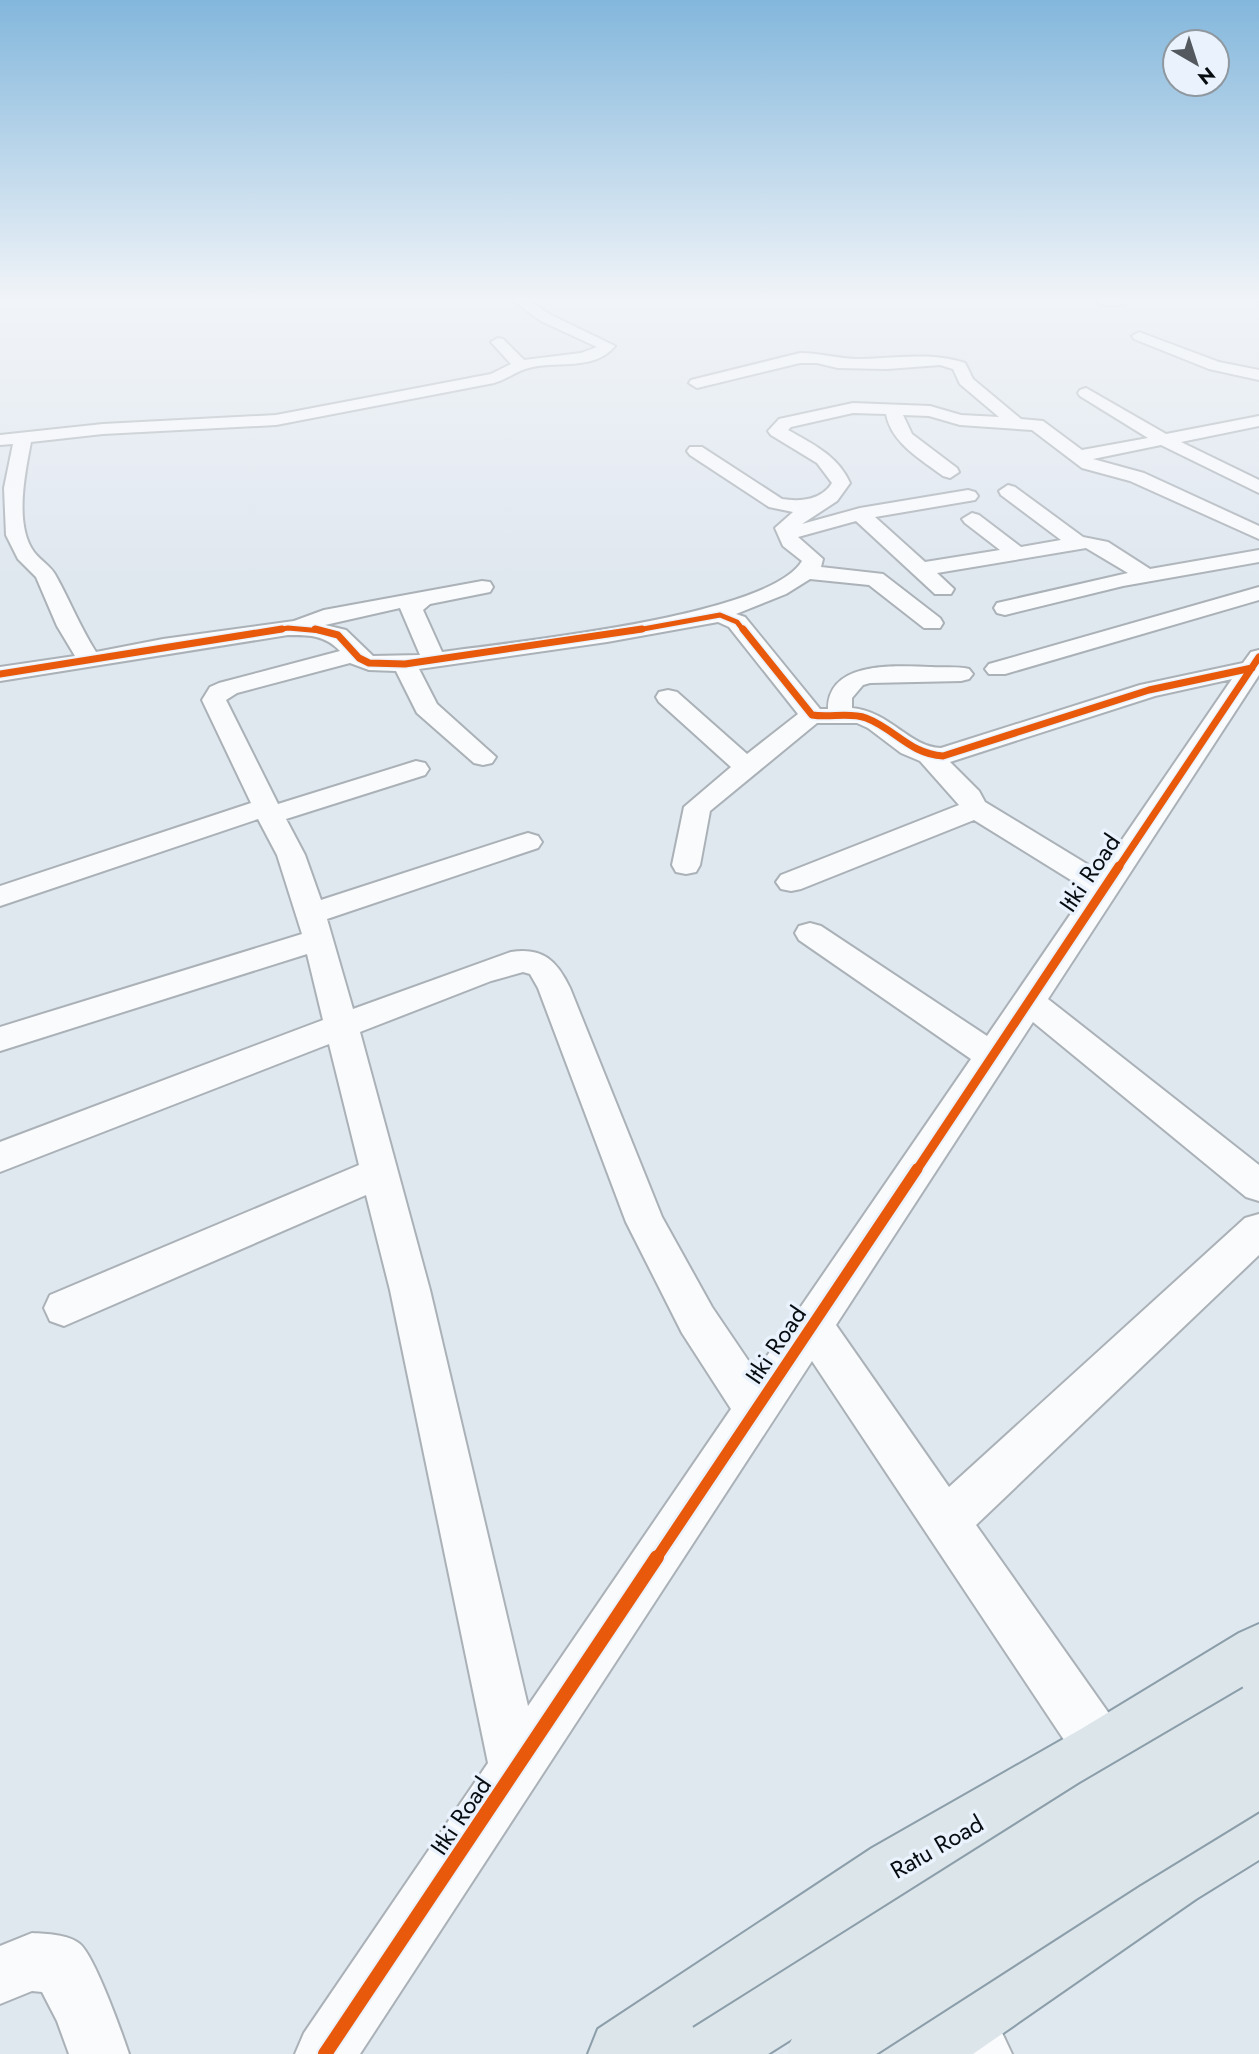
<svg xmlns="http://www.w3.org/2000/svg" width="1259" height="2054" font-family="Jost,sans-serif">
  <rect width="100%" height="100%" fill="#dfe7ef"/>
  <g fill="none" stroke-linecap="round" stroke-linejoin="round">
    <!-- minor casing -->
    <g stroke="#aab1b7" stroke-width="4">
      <path id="minor" d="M512 300H528L551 315 615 346C593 373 553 359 525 369 514 373 505 380 494 383L276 425 103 434 31 442C25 473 14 525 34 552 41 561 51 566 56 576 70 601 80 627 96 652L163 639 294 621 324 610 482 581 490 582 493 587 490 592 430 604 423 610 442 652C511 642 769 617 802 561L783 546 775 528 793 512 769 507 690 455 687 451 690 447H702L782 499C800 502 822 500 832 483L817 463 771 435 768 431 779 419 853 403 930 406 961 415 999 417 960 384 953 369 940 365 887 369 838 368 817 363H800L697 388 689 383 691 380 800 353C819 353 836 358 855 359 892 359 930 351 965 363L973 379 1021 419 1043 421 1082 450 1148 438 1080 396 1078 393 1080 390 1086 388 1166 434 1259 416V426L1181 442 1259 480V493L1161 445 1093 459 1144 473 1259 526V539L1130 481 1082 468 1032 430 960 425 929 416 903 415 912 434 957 468 959 472 950 478 943 476C922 460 891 443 886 414L853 413 791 427 788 430C813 444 838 456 850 483L837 501 802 524 860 508 968 490 975 492 978 496 975 500 875 517 925 562 1000 550 965 523 962 519 972 513 979 515 1021 547 1061 540 1001 495 999 491 1008 485 1015 487 1083 537 1108 542 1150 569 1259 550V562L1123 586 1005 615 997 613 994 608 997 603 1128 573 1086 548 937 573 954 589 951 594H935L856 521 798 537 823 559 821 567 883 574 940 618 943 623 940 628H924L869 585 810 579 786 594 736 614 745 617 820 709H828C828 660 897 666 931 667 944 668 957 666 969 669L973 674 969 679 961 681 870 683 863 685 852 698V708C891 712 909 747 941 748L1140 685 1243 663 1251 652 1259 650V675L1048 999 1259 1165V1201L1246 1197 1033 1022 836 1325 949 1487 1245 1218 1259 1214V1255L976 1525 1122 1732 1129 1751 1122 1770 1103 1777 1084 1770 812 1361 360 2054H295L304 2033 488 1763 390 1290 366 1195 64 1326 50 1321 44 1308 50 1295 359 1165 329 1044 0 1172V1142L323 1020 307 954 0 1051V1027L302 934 277 855 258 819 0 906V886L251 803 202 700 210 687 219 683 340 651C325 635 309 635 288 635L0 681V667L75 656 57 626 36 577 18 559 6 535 4 488 13 444 0 445V435L103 424 276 415 491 374 511 364 491 342 498 338 503 339 524 360 581 353 597 347 541 321ZM400 608 420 655 373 656 346 630 325 625ZM718 622 729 627 798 714 747 754 677 692 668 690 659 692 656 697 659 702 731 767 684 807 672 865 676 872 686 874 696 872 700 865 710 811 817 723H857L868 728 901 753 920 761 959 805 781 875 776 882 781 889 791 891 801 889 974 820 1087 890 987 1036 821 926 810 923 799 926 795 933 799 940 971 1059 756 1372 712 1307 662 1217 570 988C557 961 543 947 511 952L353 1009 327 919 538 848 542 842 538 836 528 833 518 836 321 900 305 855 286 819 425 775 429 769 425 763 416 761 278 804 226 700 237 693 350 663 369 670 396 671 417 713 474 763 483 765 492 763 496 757 437 704 419 669 607 642ZM1232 679 1100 872 985 802 979 791 950 762 1155 696ZM523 972 530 974 538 988 626 1222 682 1333 731 1409 528 1706 430 1290 360 1032 491 981Z
        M1095 300H1130C1122 307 1103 307 1095 300Z
        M1139 332 1219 362 1259 370V380L1209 369 1134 339 1132 336Z
        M1259 587V600L1005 674H989L985 669 989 664Z
        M32 1933C47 1934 68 1934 80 1944 95 1957 122 2033 129 2054H69L57 2021 42 1992 32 1991 0 2004V1946Z
        M960 1979 981 1988 1012 2054H950L930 2009 939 1988Z"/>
    </g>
    <!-- major casing -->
    <g stroke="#8b9ea9" stroke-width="4">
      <path id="major" d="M1259 1624V1687L1125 1773 918 1894 684 2054H588L598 2029 872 1848 1081 1729 1239 1633Z
        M1259 1792V1860L1196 1899 973 2054H877L887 2029 1150 1853 1237 1802Z"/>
    </g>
    <!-- minor -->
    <use href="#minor" fill="#fafbfd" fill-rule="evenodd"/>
    <!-- major -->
    <use href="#major" fill="#dce5ea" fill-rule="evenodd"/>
    <!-- major-bridge casing -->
    <g stroke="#8b9ea9" stroke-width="66" stroke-linecap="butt">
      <path id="major-bridge" d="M710 2054 1097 1810 1259 1715
        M819 2054 1125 1857 1259 1775"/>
    </g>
    <!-- major-bridge -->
    <use href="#major-bridge" stroke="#dce5ea" stroke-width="62"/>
    <!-- cycleway-far4 casing -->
    <g stroke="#eaf3fd" stroke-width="8">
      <path id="cycleway-far4" d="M270 631 288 628 322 631
        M632 631 720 615 737 622 744 631"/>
    </g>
    <!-- cycleway-far3 casing -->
    <g stroke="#eaf3fd" stroke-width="10">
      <path id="cycleway-far3" d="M315 629 338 635 359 658 369 663 405 664 642 629
        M743 629 812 715C830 718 849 712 866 718 895 729 910 754 943 756L1149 690 1252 668
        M0 674 282 629
        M1118 868 1259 657"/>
    </g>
    <!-- cycleway-far2 casing -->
    <g stroke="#eaf3fd" stroke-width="13">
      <path id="cycleway-far2" d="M916 1171 1119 866"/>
    </g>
    <!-- cycleway-far1 casing -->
    <g stroke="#eaf3fd" stroke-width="16">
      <path id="cycleway-far1" d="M656 1559 917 1169"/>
    </g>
    <!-- cycleway casing -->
    <g stroke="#eaf3fd" stroke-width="18">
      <path id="cycleway" d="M325 2054 657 1557"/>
    </g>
    <!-- cycleway-far4 -->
    <use href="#cycleway-far4" stroke="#e8590c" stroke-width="5"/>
    <!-- cycleway-far3 -->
    <use href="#cycleway-far3" stroke="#e8590c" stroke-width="7"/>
    <!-- cycleway-far2 -->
    <use href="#cycleway-far2" stroke="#e8590c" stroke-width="9"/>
    <!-- cycleway-far1 -->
    <use href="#cycleway-far1" stroke="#e8590c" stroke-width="11"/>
    <!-- cycleway -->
    <use href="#cycleway" stroke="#e8590c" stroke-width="14"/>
  </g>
  <!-- sky -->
  <linearGradient id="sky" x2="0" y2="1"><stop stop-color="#83b7dc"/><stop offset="0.51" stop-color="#f1f4f8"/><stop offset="1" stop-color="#f1f4f8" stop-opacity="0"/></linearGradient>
  <rect width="1259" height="587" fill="url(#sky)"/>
  <g text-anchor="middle" stroke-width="7" stroke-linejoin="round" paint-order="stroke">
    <!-- near-street labels -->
    <g font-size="24" fill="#070c11" stroke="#eaf3fd">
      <text transform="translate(1090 873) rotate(-56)" y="8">Itki Road</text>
      <text transform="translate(776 1345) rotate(-56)" y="8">Itki Road</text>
      <text transform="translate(461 1816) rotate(-56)" y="8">Itki Road</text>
      <text transform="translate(937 1847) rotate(-30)" y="8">Ratu Road</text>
    </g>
  </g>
  <!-- north arrow -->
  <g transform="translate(1196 63) rotate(141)"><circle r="33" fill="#eaf3fd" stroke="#8f979f" stroke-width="2"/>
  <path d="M0-5L12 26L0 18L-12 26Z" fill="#53595f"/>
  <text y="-10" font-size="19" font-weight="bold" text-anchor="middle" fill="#070c11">N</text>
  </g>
</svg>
